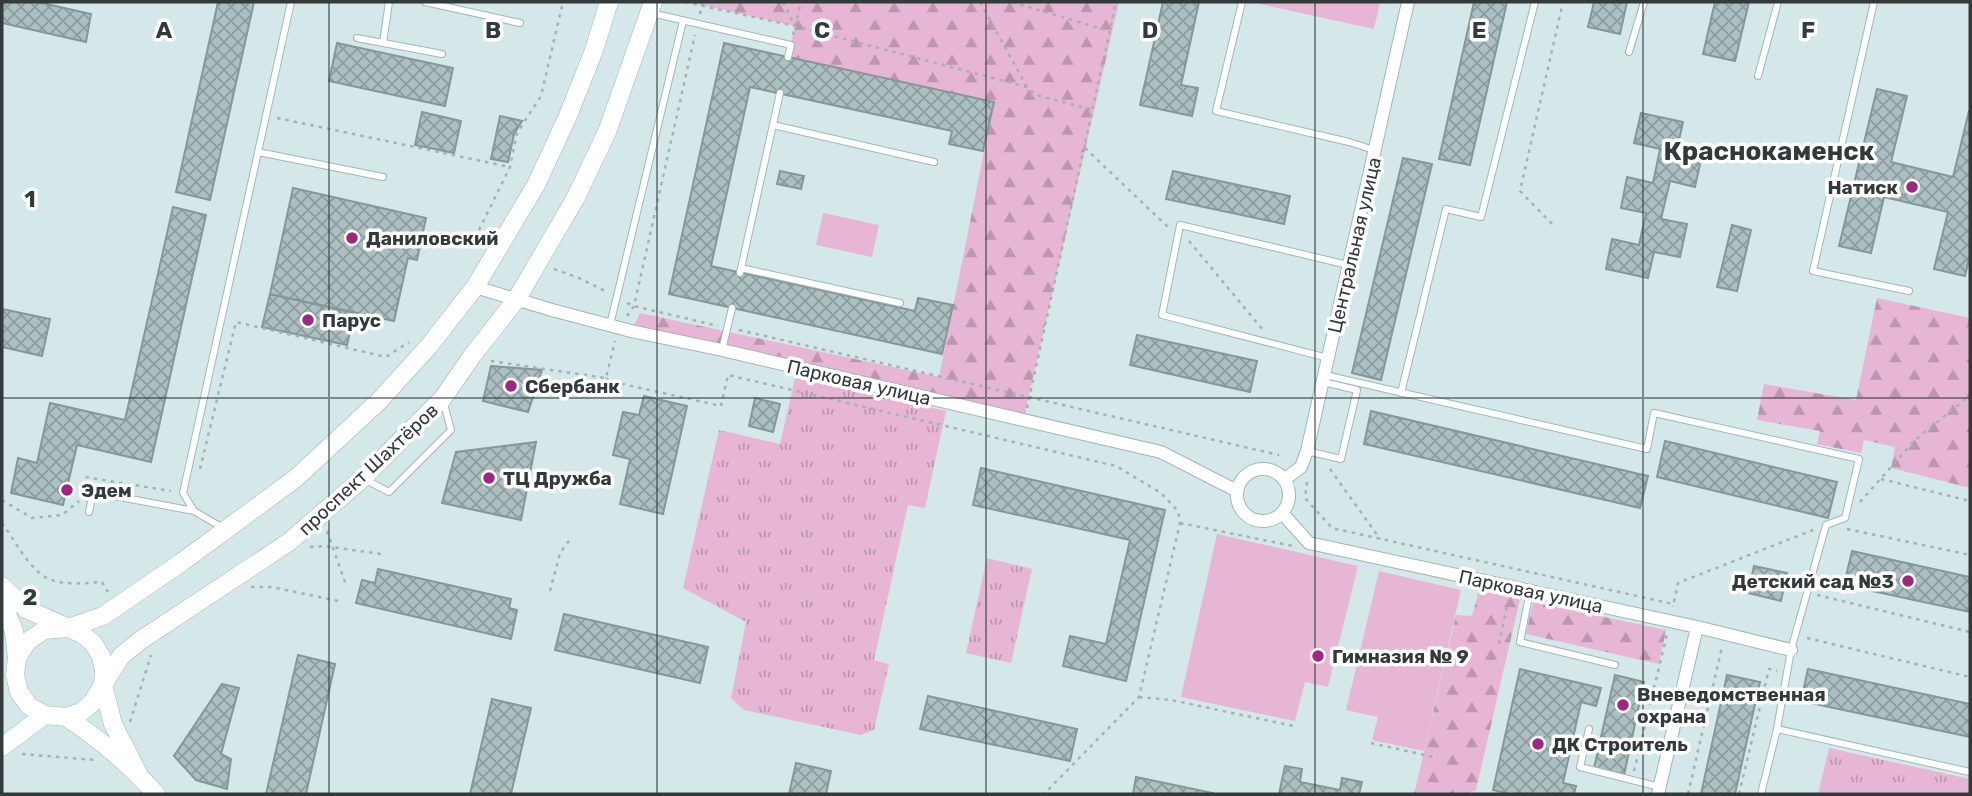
<svg xmlns="http://www.w3.org/2000/svg" width="1972" height="796" font-family="Rubik,sans-serif">
  <defs>
    <pattern id="forest-firs" width="22" height="20" patternUnits="userSpaceOnUse" patternTransform="scale(1.75)"><rect width="22" height="20" fill="#e7b6d5"/><path d="M5 1l3.5 6h-7zM16 11l3.5 6h-7z" fill="#bc95ae"/></pattern>
    <pattern id="park-tufts" width="24" height="20" patternUnits="userSpaceOnUse" patternTransform="scale(1.75)"><rect width="24" height="20" fill="#e7b6d5"/><path d="M3 7l-1-3M5 7V3M7 7l1-3M15 17l-1-3M17 17v-4M19 17l1-3" fill="none" stroke="#bc95ae"/></pattern>
    <pattern id="building-cross-hatch" width="8" height="8" patternUnits="userSpaceOnUse" patternTransform="scale(1.75)"><rect width="8" height="8" fill="#acbfc1"/><path d="M0 0l8 8M0 8l8-8" fill="none" stroke="#8d9c9e"/></pattern>
  </defs>
  <rect width="100%" height="100%" fill="#d4e8ea"/>
  <!-- grass -->
  <path fill="#e7b6d5" d="M1260 2H1380L1374 29 1260 4Z
    M823 213 879 225 872 257 816 245Z
    M1217 534 1358 566 1328 687 1305 682 1295 721 1181 697Z
    M1379 571 1461 590 1424 751 1372 740 1378 717 1346 710Z"/>
  <!-- forest -->
  <path fill="url(#forest-firs)" d="M690 2H1119L1023 421 631 331 640 313 939 377 994 102 788 57 795 26Z
    M1877 298 1970 318V488L1891 468 1895 447 1864 440 1861 453 1817 444 1820 431 1757 420 1764 384 1856 400Z
    M1479 590 1520 599 1476 790 1467 794H1414L1456 615 1472 616Z
    M1533 602 1666 630 1659 664 1526 634Z"/>
  <!-- park -->
  <path fill="url(#park-tufts)" d="M795 378 946 411 925 508 908 505 874 660 889 664 874 730 861 735 744 710 731 698 746 622 683 588 719 430 780 444Z
    M987 558 1032 569 1011 663 966 653Z
    M1829 748 1970 779V794H1818Z"/>
  <!-- building -->
  <path fill="url(#building-cross-hatch)" stroke="#859799" stroke-width="2" d="M2 2H38L91 14 86 42 2 23Z
    M218 2H254L210 200 176 192Z
    M1163 2H1199L1181 85 1198 88 1192 116 1140 105Z
    M1474 2H1507L1470 165 1439 159Z
    M1594 2H1627L1620 34 1588 27Z
    M1715 2H1749L1735 61 1703 54Z
    M337 43 453 68 445 106 329 81Z
    M724 43 994 102 983 151 949 144 952 131 750 87 711 266 915 311 918 298 953 305 942 354 669 294Z
    M1877 89 1907 96 1891 162 1953 177 1969 111H1970V254L1965 276 1934 269 1948 212 1884 197 1871 253 1839 246Z
    M422 112 461 121 454 153 415 145Z
    M1641 113 1683 122 1677 149 1702 155 1695 187 1670 181 1661 219 1687 224 1680 257 1654 252 1648 278 1606 269 1612 239 1639 245 1646 213 1621 208 1627 177 1653 183 1660 149 1634 143Z
    M500 116 522 121 514 134 508 162 491 159Z
    M1403 158 1432 164 1381 380 1352 373Z
    M780 171 804 176 801 189 777 184Z
    M1173 171 1290 196 1284 224 1166 199Z
    M293 188 426 218 417 260 408 258 394 321 270 294Z
    M173 207 206 215 151 462 77 445 63 505 11 493 18 458 37 463 50 403 125 420Z
    M1732 225 1751 230 1737 291 1717 287Z
    M270 294 354 313 347 345 262 327Z
    M2 309 50 319 42 356 2 347Z
    M1137 335 1257 361 1250 392 1130 365Z
    M491 366 542 370 528 412 483 401Z
    M644 396 687 406 663 514 620 504 630 459 613 455 623 412 639 415Z
    M755 398 780 404 773 432 749 426Z
    M1371 411 1648 476 1640 508 1364 444Z
    M1665 441 1837 482 1828 518 1657 477Z
    M536 442 521 520 442 503 456 452Z
    M981 468 1165 510 1126 681 1063 666 1070 636 1106 644 1130 540 973 505Z
    M1852 551 1970 577V612L1844 585Z
    M1754 566 1787 573 1781 601 1748 593Z
    M378 569 511 599 509 608 517 610 511 639 356 603 362 580 375 583Z
    M564 614 708 647 700 683 555 650Z
    M298 655 335 664 306 794H266Z
    M1520 669 1601 688 1596 706 1581 702 1563 783 1576 786 1574 794H1510L1493 790Z
    M1808 669 1970 704V737L1801 701Z
    M1615 675 1644 682 1624 775 1594 768Z
    M1727 675 1760 682 1735 794H1701Z
    M222 684 239 688 221 754 231 759 227 789 196 780 174 756Z
    M928 696 1077 729 1070 761 920 729Z
    M492 699 531 708 511 794H470Z
    M796 763 831 771 826 794H789Z
    M1285 766 1302 769 1300 782 1340 790 1342 778 1362 782 1359 794H1279Z
    M1136 777 1213 793 1212 794H1133Z"/>
  <g fill="none" stroke-linecap="round" stroke-linejoin="round">
    <!-- lane casing -->
    <g stroke="#a3b6b8" stroke-width="8">
      <path id="lane" d="M425 2 520 23
        M1242 2 1216 111 1349 142 1374 150
        M1874 2 1813 271 1909 291
        M651 13 791 45 788 57
        M357 38 442 54
        M383 43 389 2
        M1629 52 1644 2
        M1758 76 1778 2
        M773 125 934 162
        M258 152 383 177
        M741 268 900 303
        M740 273 780 93
        M610 325 683 21
        M722 350 732 308
        M1328 358 1162 315 1180 225 1348 265
        M1325 375 1647 449 1654 413 1859 459 1845 518 1826 525 1791 650 1777 729 1970 772
        M1401 393 1446 209 1481 217 1535 2
        M1307 451 1341 459 1357 390 1323 382
        M364 479 389 492 451 430 443 400
        M89 512 93 492 194 511
        M223 528 194 511 183 493 291 2
        M1530 591 1520 642 1615 665
        M1589 729 1580 767 1660 787
        M1761 794 1777 729"/>
    </g>
    <!-- street casing -->
    <g stroke="#a3b6b8" stroke-width="14">
      <path id="street" d="M475 287 552 310 631 331 722 350 1161 452 1237 491
        M1237 495a26 26 0 1 1 52 0a26 26 0 1 1-52 0Z
        M1284 480 1301 467 1307 451 1408 2
        M1282 513 1309 543 1697 627 1791 650
        M1658 794 1697 627"/>
    </g>
    <!-- secondary casing -->
    <g stroke="#a3b6b8" stroke-width="19">
      <path id="secondary" d="M609 2 593 53 567 118 536 185 475 287 429 346 378 402 296 478 182 562 103 616 68 628 44 630 27 642 17 658 15 675 19 692 29 706 45 715 66 717 81 712 92 703 121 656 141 640 289 542 363 478 443 398 472 356 516 300 575 199 607 132 653 2
        M2 586 26 609 82 634 93 643 101 656 104 670 103 685 113 724 139 775
        M2 602 14 631 17 658
        M66 717C100 739 129 764 156 794
        M2 747 45 715"/>
    </g>
    <!-- path -->
    <path stroke="#a3b3b4" stroke-width="2.5" stroke-dasharray="3.5 5" stroke-linecap="butt" d="M685 2 795 26
      M783 2 795 26 1027 87 1036 95 1093 110
      M980 2 1027 87
      M1012 2 1109 31
      M700 14 703 2
      M793 35 801 2
      M277 118 510 167
      M1085 148 1169 228
      M1552 224 1520 191 1563 2
      M479 230 510 167 517 133 541 96 563 2
      M1189 241 1263 330
      M554 269 579 278 605 291
      M627 303 634 306 718 326
      M627 316 634 306 695 35
      M739 330 1279 455
      M491 361 606 378 615 341
      M606 378 609 381 721 406 728 375 1116 466 1161 493 1178 511 1180 523 1139 697 1044 794
      M1027 408 1116 2
      M200 469 236 322 386 357 409 342
      M1330 469 1380 539
      M1881 479 1970 501
      M1307 482 1305 498 1332 528 1673 604V607
      M84 485 85 477 171 491
      M2 500 32 518 62 515 79 501
      M1860 502 1914 441 1970 395
      M2 523C15 540 27 567 47 578 62 586 86 583 102 582L108 592
      M1180 523 1293 546
      M1847 529 1970 555
      M327 531 346 585
      M310 547 324 546 381 554
      M251 587H272L338 601
      M550 591 560 553 571 538
      M1817 595 1970 632
      M1674 602 1678 583 1813 530
      M1807 638 1970 677
      M1499 644 1508 601
      M1139 697 1171 700 1294 726
      M130 722 151 655
      M1371 743 1438 758
      M22 754 95 760
      M1634 771 1667 634
      M1688 794 1722 647
      M1739 794 1769 669 1777 671"/>
    <!-- lane -->
    <use href="#lane" stroke="#fff" stroke-width="6"/>
    <!-- street -->
    <use href="#street" stroke="#fff" stroke-width="12"/>
    <!-- secondary -->
    <use href="#secondary" stroke="#fff" stroke-width="18"/>
  </g>
  <!-- grid -->
  <path fill="none" stroke="#333a3b" stroke-width="2" stroke-opacity="0.55" d="M329 2V794M657 2V794M986 2V794M1315 2V794M1643 2V794M2 398H1970"/>
  <!-- markers -->
  <g fill="#9e2780" stroke="#fff" stroke-width="2.5">
    <circle cx="1912" cy="187" r="7"/>
    <circle cx="352" cy="238" r="7"/>
    <circle cx="308" cy="320" r="7"/>
    <circle cx="511" cy="386" r="7"/>
    <circle cx="489" cy="478" r="7"/>
    <circle cx="67" cy="490" r="7"/>
    <circle cx="1908" cy="581" r="7"/>
    <circle cx="1318" cy="656" r="7"/>
    <circle cx="1623" cy="705" r="7"/>
    <circle cx="1538" cy="744" r="7"/>
  </g>
  <g text-anchor="middle" stroke-width="7" stroke-linejoin="round" paint-order="stroke">
    <!-- poi labels -->
    <g font-size="19" font-weight="bold" fill="#333a3b" stroke="#fff" text-anchor="start">
      <text x="1898" y="194" text-anchor="end">Натиск</text>
      <text x="366" y="245">Даниловский</text>
      <text x="322" y="327">Парус</text>
      <text x="525" y="393">Сбербанк</text>
      <text x="503" y="485">ТЦ Дружба</text>
      <text x="81" y="497">Эдем</text>
      <text x="1894" y="588" text-anchor="end">Детский сад №3</text>
      <text x="1332" y="663">Гимназия № 9</text>
      <text x="1637" y="701">Вневедомственная<tspan x="1637" dy="22">охрана</tspan></text>
      <text x="1552" y="751">ДК Строитель</text>
    </g>
    <!-- street labels -->
    <g font-size="19" fill="#333a3b" stroke="#fff">
      <text transform="translate(1354 245) rotate(-77)" y="7">Центральная улица</text>
      <text transform="translate(859 382) rotate(13)" y="7">Парковая улица</text>
      <text transform="translate(368 469) rotate(-43)" y="7">проспект Шахтёров</text>
      <text transform="translate(1531 591) rotate(12)" y="7">Парковая улица</text>
    </g>
    <!-- district labels -->
    <g font-size="26" font-weight="bold" fill="#333a3b" stroke="#fff">
      <text x="1769" y="160">Краснокаменск</text>
    </g>
  </g>
  <g font-size="23" text-anchor="middle" font-weight="bold" fill="#333a3b" stroke="#fff" stroke-width="7" stroke-linejoin="round" paint-order="stroke">
    <text x="164" y="38">A</text>
    <text x="493" y="38">B</text>
    <text x="822" y="38">C</text>
    <text x="1150" y="38">D</text>
    <text x="1479" y="38">E</text>
    <text x="1808" y="38">F</text>
    <text x="30" y="207">1</text>
    <text x="30" y="605">2</text>
  </g>
  <!-- border -->
  <rect width="1972" height="796" fill="none" stroke="#333a3b" stroke-width="7"/>
</svg>
